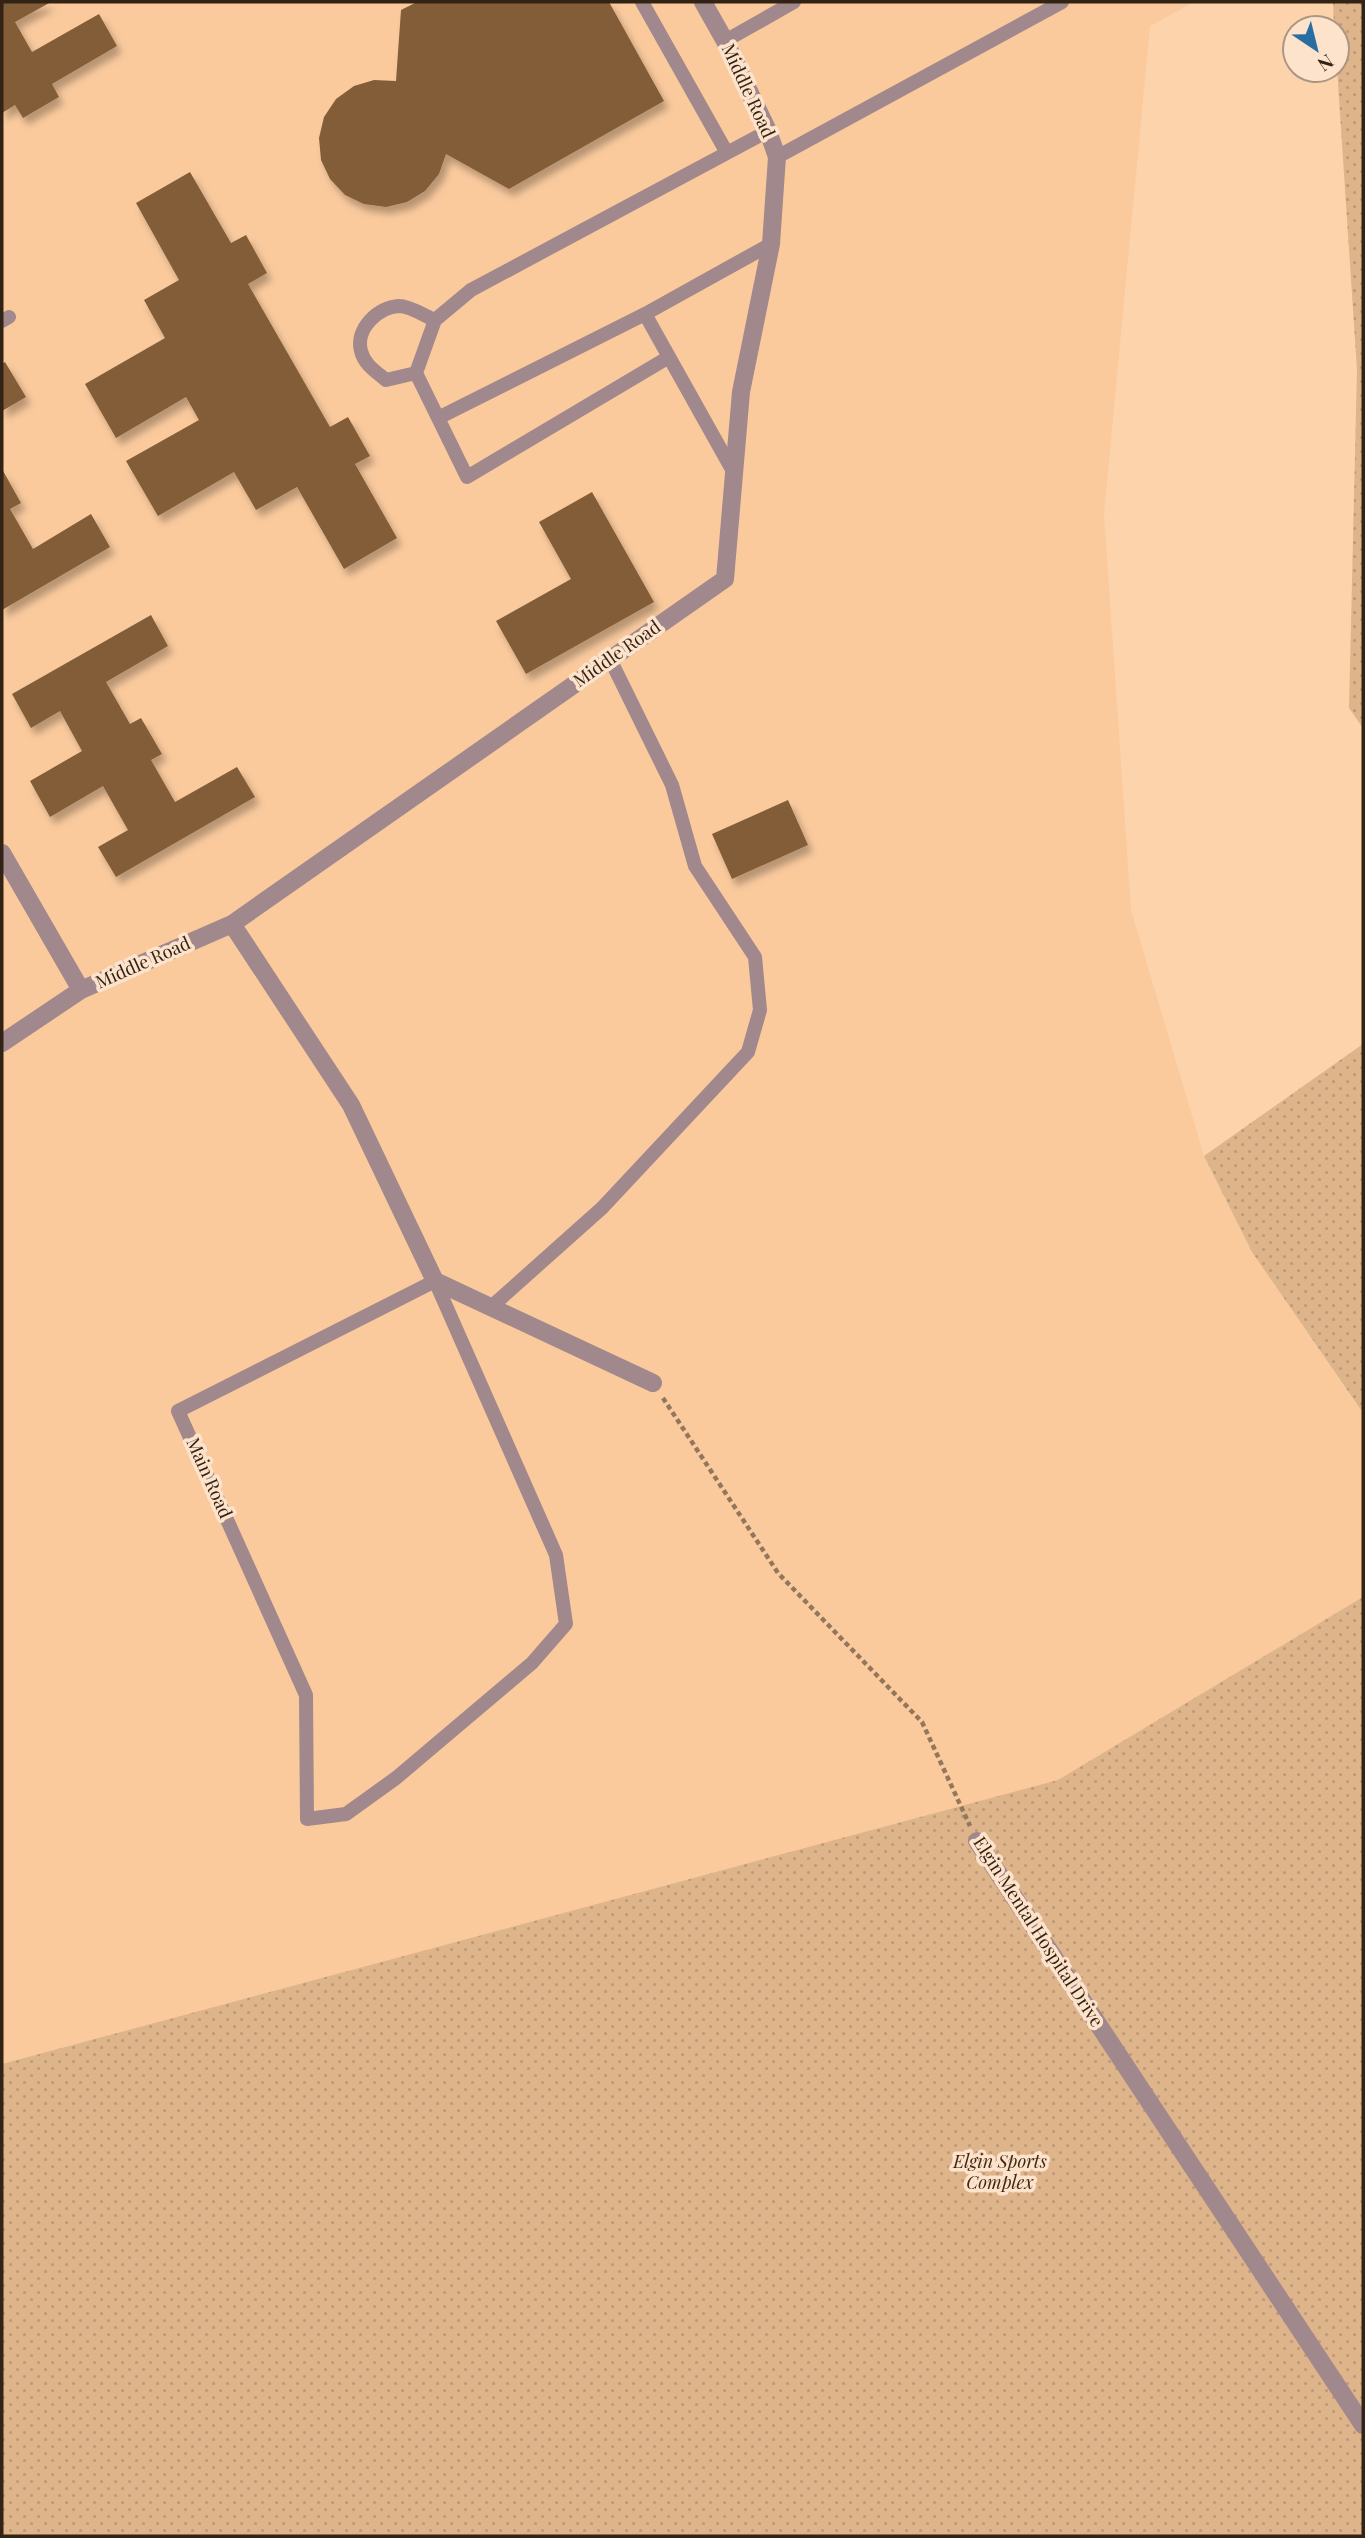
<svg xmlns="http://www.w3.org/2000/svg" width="1365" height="2538" font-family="'Playfair Display',serif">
  <defs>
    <pattern id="grass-dots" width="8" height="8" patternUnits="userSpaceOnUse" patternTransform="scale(1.75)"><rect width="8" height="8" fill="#deb48b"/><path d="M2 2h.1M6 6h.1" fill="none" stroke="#bf9a77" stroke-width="1.8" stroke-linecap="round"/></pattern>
    <filter id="shadow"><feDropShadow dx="4.5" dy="7" stdDeviation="3.5" flood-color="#0004"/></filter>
  </defs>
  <rect width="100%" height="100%" fill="#fcd3ab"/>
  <!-- built -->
  <path fill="#faca9d" d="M2 2H1194L1150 26 1104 514 1131 910 1204 1156 1252 1252 1363 1414V1600L977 1841 2 2082Z"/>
  <!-- grass -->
  <path fill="url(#grass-dots)" d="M1333 2H1363V728L1349 708 1357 370 1337 68V28H1334Z
    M1363 1044V1413L1252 1252 1204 1156Z
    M1363 1597V2536H2V2064L1058 1780Z"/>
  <!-- building -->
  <path fill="#825d39" filter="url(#shadow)" d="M2 2H51L15 22 32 52 99 14 117 46 52 84 59 97 23 118 15 105 2 113Z
    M417 2H609L664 101 509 189 446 154 439 174 425 191 407 202 386 207 364 204 345 195 330 179 321 160 319 138 324 117 336 99 354 86 374 80 396 81 401 10Z
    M190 172 231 243 246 235 267 273 248 284 330 427 348 417 370 456 355 464 397 538 344 569 297 487 256 510 234 472 158 516 126 461 199 420 186 397 116 438 85 384 165 338 144 300 179 280 136 203Z
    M5 362 26 397 2 411V364Z
    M2 469 21 503 10 509 33 549 91 514 110 547 2 610Z
    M592 492 654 602 526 674 496 621 571 579 539 522Z
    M151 615 168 646 106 682 130 724 141 718 162 754 151 760 175 802 237 767 255 797 116 877 98 847 128 830 103 786 50 817 30 781 82 751 60 711 31 728 12 694Z
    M788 800 808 845 732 879 712 834Z"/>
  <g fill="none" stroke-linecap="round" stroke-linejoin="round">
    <!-- path -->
    <path stroke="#93775c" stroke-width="4.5" stroke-dasharray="5 3.5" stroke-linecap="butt" d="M663 1398 778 1573 922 1722 970 1826"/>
    <!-- service -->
    <path stroke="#a1888c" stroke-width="14" d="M642 2 727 153
      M725 41 794 2
      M777 157 1062 2
      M2 321 9 317
      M669 357 467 477 416 373 435 320 471 290 768 131
      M416 373 386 380C375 371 364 364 361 351 355 329 378 307 399 306 410 306 425 316 435 320
      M438 418 645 314
      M734 473 645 314 771 244
      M435 1281 556 1555 566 1624 532 1663 396 1778 346 1814 307 1819 306 1695 178 1411Z
      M491 1307 602 1208 748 1052 760 1010 755 957 695 866 672 785 610 659"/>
    <!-- minor -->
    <path stroke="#a1888c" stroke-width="18" d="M2 853 81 990
      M232 924 351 1105 435 1281 653 1383
      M2 1043 81 990 232 924 725 579 741 392 771 244 777 157 768 131 725 41 703 2
      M977 1841 1363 2425"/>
  </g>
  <g text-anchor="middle" stroke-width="7" stroke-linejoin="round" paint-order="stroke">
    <!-- street labels -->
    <g font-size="18" fill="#332314" stroke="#fde3cc">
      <text transform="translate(748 91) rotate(65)" y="6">Middle Road</text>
      <text transform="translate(617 654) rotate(-35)" y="6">Middle Road</text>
      <text transform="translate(143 963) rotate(-24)" y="6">Middle Road</text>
      <text transform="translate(209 1478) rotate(66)" y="6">Main Road</text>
      <text transform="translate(1038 1932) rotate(57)" y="6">Elgin Mental Hospital Drive</text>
    </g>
    <!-- park labels -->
    <g font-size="18" font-style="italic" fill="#3f280f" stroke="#fde3cc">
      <text x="1000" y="2168">Elgin Sports<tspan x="1000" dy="21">Complex</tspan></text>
    </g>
  </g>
  <!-- border -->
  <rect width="1365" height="2538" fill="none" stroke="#332314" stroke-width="7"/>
  <!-- north arrow -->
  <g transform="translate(1316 49) rotate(145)"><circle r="33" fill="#fde3cc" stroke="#ac9682" stroke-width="2"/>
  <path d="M0-5L12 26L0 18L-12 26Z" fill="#296ea3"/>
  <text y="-10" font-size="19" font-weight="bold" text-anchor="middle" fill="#332314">N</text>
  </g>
</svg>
